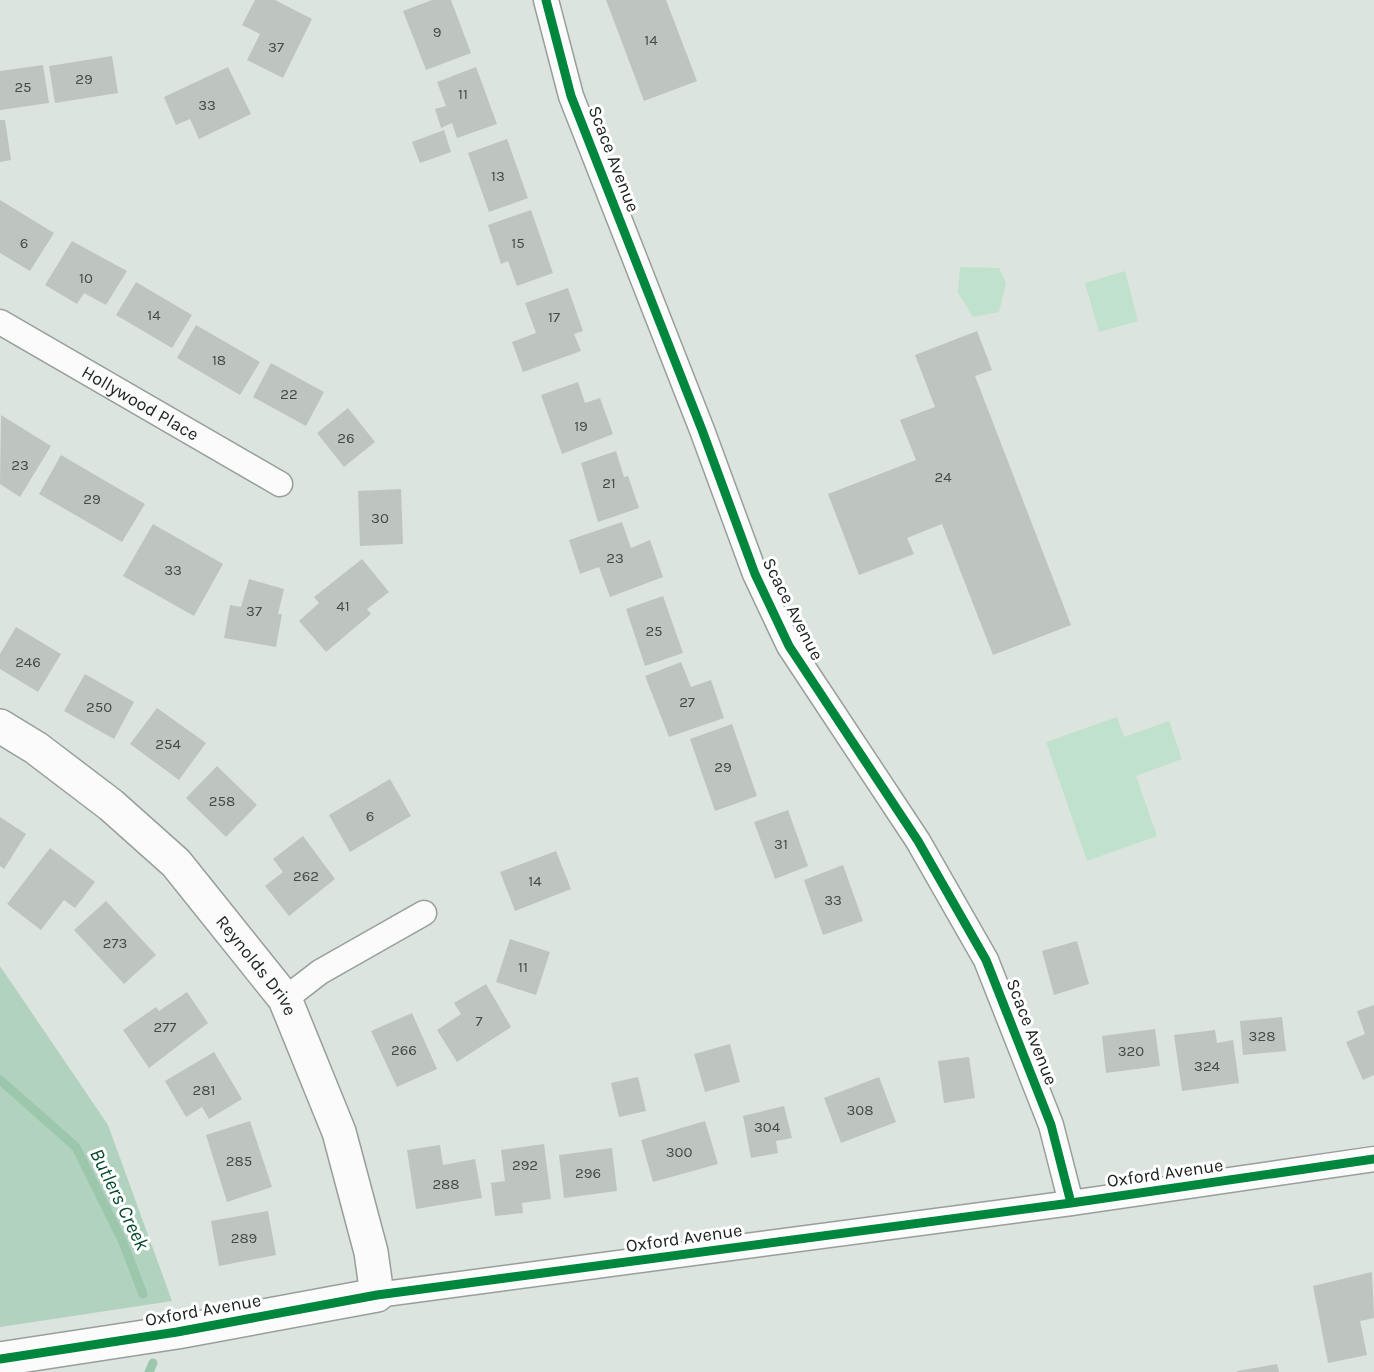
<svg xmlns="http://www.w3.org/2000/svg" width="1374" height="1372" font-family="Karla,sans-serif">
  <rect width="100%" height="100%" fill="#dbe4de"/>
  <!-- green -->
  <path fill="#c0e2cd" d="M960 267 999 268 1006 283 999 312 973 317 958 293Z
    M1125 271 1138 321 1099 332 1085 283Z
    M1117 717 1124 737 1169 721 1182 759 1136 776 1157 836 1087 861 1046 742Z"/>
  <!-- forest -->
  <path fill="#b0d2be" d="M0 966 108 1125 172 1301 0 1327Z"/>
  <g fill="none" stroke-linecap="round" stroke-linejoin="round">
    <!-- stream -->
    <path stroke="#9dc7ad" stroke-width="9" d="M0 1080 76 1147 122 1240 143 1294
      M149 1372 153 1363"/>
  </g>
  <!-- building -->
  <path fill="#bec5c1" d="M255 0H275L312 19 283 78 247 60 260 34 242 25Z
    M432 0H451L471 53 426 70 403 11Z
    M606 0H666L697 81 644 101Z
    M112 56 118 93 55 103 49 66Z
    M43 65 49 103 0 110V71Z
    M228 67 251 114 199 139 190 119 176 125 164 97Z
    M476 67 497 124 457 138 452 123 441 128 435 109 446 106 437 82Z
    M0 120H5L11 160 0 162Z
    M444 130 451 152 420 163 412 142Z
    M507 139 528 198 489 212 468 153Z
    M0 200 54 233 30 271 0 253Z
    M531 210 553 273 517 286 508 261 501 264 488 225Z
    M72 241 127 271 106 305 84 293 77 304 45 285Z
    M136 282 192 315 172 348 116 315Z
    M568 288 583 331 574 334 581 351 523 372 512 342 536 333 525 303Z
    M196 325 260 362 240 395 177 358Z
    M977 331 992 370 975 376 1071 625 993 655 942 524 907 538 914 554 859 575 828 494 916 460 900 420 935 407 915 355Z
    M271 363 324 392 306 426 253 397Z
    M578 382 585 403 600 398 613 434 562 454 541 395Z
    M348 408 375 442 344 467 317 433Z
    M1 415 51 446 20 497 0 484Z
    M616 451 624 477 628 476 639 508 598 522 581 463Z
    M61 455 145 504 122 542 39 494Z
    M401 489 403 544 360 546 358 491Z
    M622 522 631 548 650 540 663 577 610 597 599 567 580 574 569 540Z
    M153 524 223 564 194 616 123 576Z
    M362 559 389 592 367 609 371 614 326 652 299 621 319 603 314 597Z
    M249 579 284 589 278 614H282L276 647 224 638 230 605 241 607Z
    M663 596 683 653 645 666 626 609Z
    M16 627 61 654 38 692 0 669V654Z
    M681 662 691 687 711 680 724 718 669 737 645 676Z
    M85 674 134 702 114 739 64 711Z
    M157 708 206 743 179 780 130 744Z
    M732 724 757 796 715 811 690 739Z
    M217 766 257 805 226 837 186 798Z
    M390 779 411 816 350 852 329 815Z
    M788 810 808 866 775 879 754 822Z
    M0 817 26 834 4 869 0 866Z
    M303 836 335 879 289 916 265 886 283 872 273 859Z
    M50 848 95 882 75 908 64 900 41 930 7 904Z
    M556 851 571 889 515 911 500 872Z
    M843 865 863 921 823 935 804 880Z
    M106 901 156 955 124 984 74 930Z
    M510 939 550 952 536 995 496 982Z
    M1077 941 1089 984 1054 995 1042 951Z
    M486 984 511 1027 457 1062 437 1030 461 1014 454 1003Z
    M187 992 208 1023 149 1068 123 1030 156 1007 159 1011Z
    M1374 1005V1075L1363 1080 1346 1042 1365 1034 1357 1011Z
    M412 1013 437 1069 397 1087 371 1031Z
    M1282 1017 1286 1051 1243 1055 1240 1021Z
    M1155 1029 1160 1066 1106 1073 1102 1036Z
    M1215 1030 1217 1043 1233 1040 1239 1083 1182 1091 1174 1035Z
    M730 1044 740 1082 705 1092 694 1054Z
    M214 1052 242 1099 209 1119 202 1107 186 1117 165 1081Z
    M969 1057 975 1098 944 1103 938 1061Z
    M638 1077 646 1111 619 1117 611 1083Z
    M879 1077 896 1122 841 1143 824 1098Z
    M784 1106 792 1138 776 1141 778 1153 751 1158 743 1116Z
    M250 1121 272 1187 227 1202 206 1135Z
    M705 1121 718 1164 653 1182 641 1140Z
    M544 1144 551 1199 522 1203 523 1213 495 1216 491 1183 505 1181 501 1150Z
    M440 1145 443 1165 475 1159 482 1198 416 1209 407 1150Z
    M612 1148 617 1191 564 1198 559 1155Z
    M268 1211 276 1255 219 1266 211 1221Z
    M1372 1272 1374 1318 1360 1321 1367 1355 1328 1363 1313 1286Z
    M1277 1364 1279 1372H1237V1371Z"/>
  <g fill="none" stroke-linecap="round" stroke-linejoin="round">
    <!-- street casing -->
    <g stroke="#989f9a" stroke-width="27">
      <g id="street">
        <path d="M546 0 571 96 702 430 755 574 789 646 918 841 986 960 1051 1125 1071 1203"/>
        <path id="s1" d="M0 322 280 484"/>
        <path d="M285 999 320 972 424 913"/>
        <path d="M377 1295 1071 1203 1374 1159"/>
      </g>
    </g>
    <!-- secondary casing -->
    <g stroke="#989f9a" stroke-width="36">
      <g id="secondary">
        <path id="s2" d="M0 726 36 748 111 805 176 863 285 999 339 1132 371 1252 377 1295 177 1332 0 1359"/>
      </g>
    </g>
    <!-- street -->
    <use href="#street" stroke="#fafbfa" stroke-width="24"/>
    <!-- secondary -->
    <use href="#secondary" stroke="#fafbfa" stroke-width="33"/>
    <!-- cycleway casing -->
    <g stroke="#fff" stroke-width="13">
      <path id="cycleway" d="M546 0 571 96 702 430 755 574 789 646 918 841 986 960 1051 1125 1071 1203
        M0 1359 177 1332 377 1295 1071 1203 1374 1159"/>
    </g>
    <!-- cycleway -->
    <use href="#cycleway" stroke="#00873e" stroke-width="9"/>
  </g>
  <g text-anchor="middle" stroke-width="6" stroke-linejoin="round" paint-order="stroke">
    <!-- number labels -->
    <g font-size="15" fill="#444b46">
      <text x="437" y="37">9</text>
      <text x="651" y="45">14</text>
      <text x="276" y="52">37</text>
      <text x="84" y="84">29</text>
      <text x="23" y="92">25</text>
      <text x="463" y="99">11</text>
      <text x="207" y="110">33</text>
      <text x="498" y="181">13</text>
      <text x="24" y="248">6</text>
      <text x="518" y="248">15</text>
      <text x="86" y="283">10</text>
      <text x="154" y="320">14</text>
      <text x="554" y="322">17</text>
      <text x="219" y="365">18</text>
      <text x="289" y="399">22</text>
      <text x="581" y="431">19</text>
      <text x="346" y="443">26</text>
      <text x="20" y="470">23</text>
      <text x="943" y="482">24</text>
      <text x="609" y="488">21</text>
      <text x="92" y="504">29</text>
      <text x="380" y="523">30</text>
      <text x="615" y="563">23</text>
      <text x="173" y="575">33</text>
      <text x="343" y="611">41</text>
      <text x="254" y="616">37</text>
      <text x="654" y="636">25</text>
      <text x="28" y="667">246</text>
      <text x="687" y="707">27</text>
      <text x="99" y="712">250</text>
      <text x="168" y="749">254</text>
      <text x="723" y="772">29</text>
      <text x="222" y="806">258</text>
      <text x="370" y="821">6</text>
      <text x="781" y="849">31</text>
      <text x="306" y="881">262</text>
      <text x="535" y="886">14</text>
      <text x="833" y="905">33</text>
      <text x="115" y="948">273</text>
      <text x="523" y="972">11</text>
      <text x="479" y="1026">7</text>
      <text x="165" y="1032">277</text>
      <text x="1262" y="1041">328</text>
      <text x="404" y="1055">266</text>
      <text x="1131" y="1056">320</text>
      <text x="1207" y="1071">324</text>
      <text x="204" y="1095">281</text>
      <text x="860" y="1115">308</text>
      <text x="767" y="1132">304</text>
      <text x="679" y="1157">300</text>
      <text x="239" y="1166">285</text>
      <text x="525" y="1170">292</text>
      <text x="588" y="1178">296</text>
      <text x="446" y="1189">288</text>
      <text x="244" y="1243">289</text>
    </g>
    <!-- street labels -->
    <g font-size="18" fill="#1b221d" stroke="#fff">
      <text transform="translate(614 159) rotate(69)" y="6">Scace Avenue</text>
      <text dy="6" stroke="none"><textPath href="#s1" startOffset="162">Hollywood Place</textPath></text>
      <text transform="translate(793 609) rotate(63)" y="6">Scace Avenue</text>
      <text dy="6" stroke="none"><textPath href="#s2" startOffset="354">Reynolds Drive</textPath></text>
      <text transform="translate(1032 1032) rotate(69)" y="6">Scace Avenue</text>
      <text transform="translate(1165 1173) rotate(-8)" y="6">Oxford Avenue</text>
      <text transform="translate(684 1238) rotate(-8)" y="6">Oxford Avenue</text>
      <text transform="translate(203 1310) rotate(-10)" y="6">Oxford Avenue</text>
    </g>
    <!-- water labels -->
    <g font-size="20" font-style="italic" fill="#034a2b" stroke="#fff">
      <text transform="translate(120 1199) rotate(64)" y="7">Butlers Creek</text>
    </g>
  </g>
</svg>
